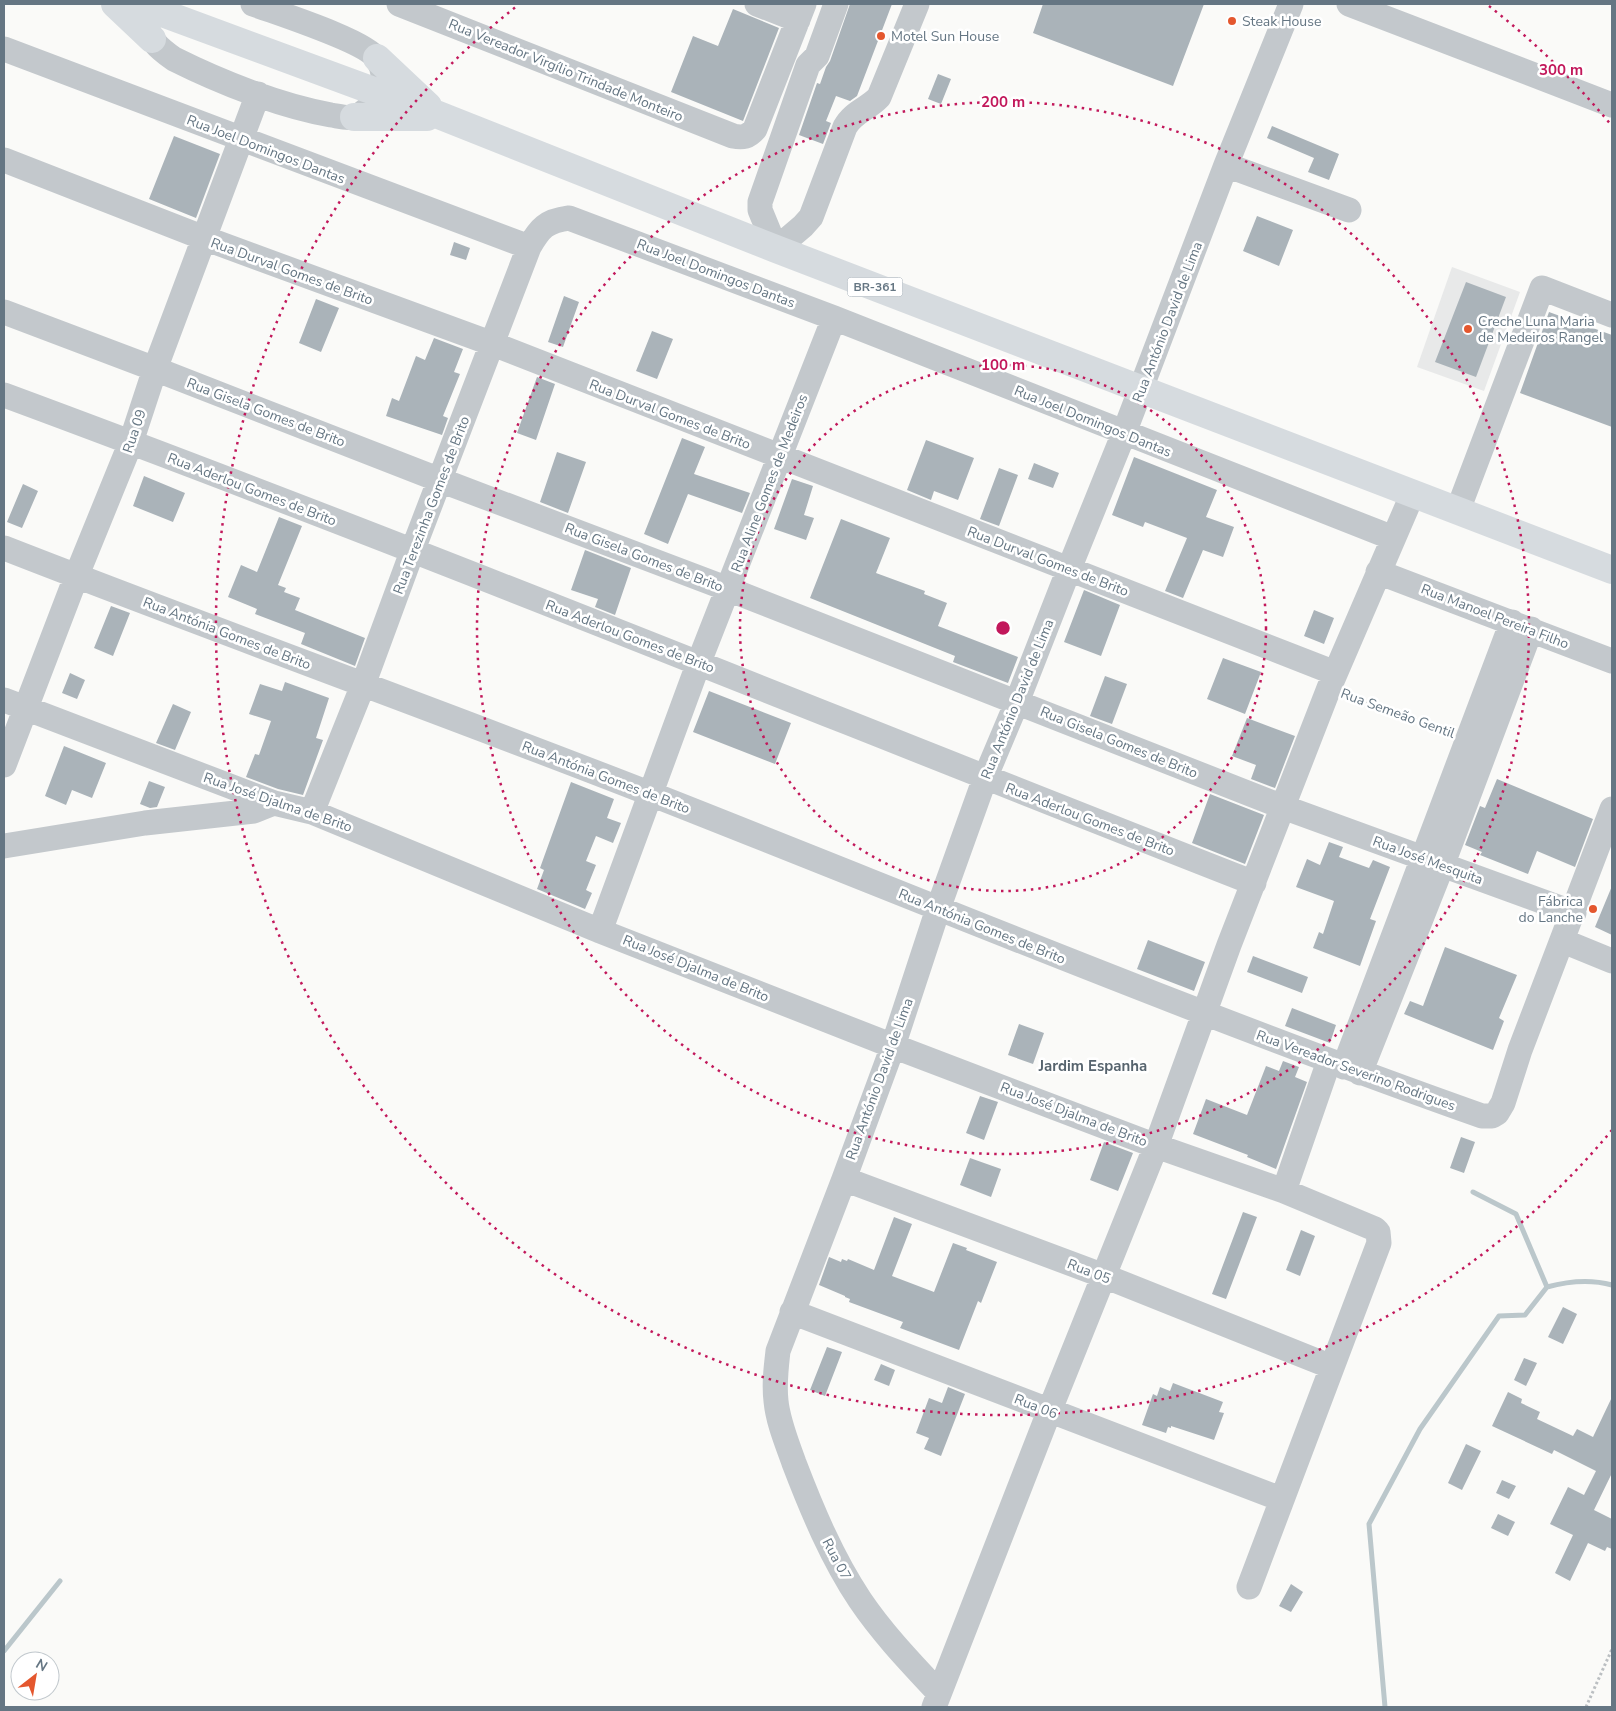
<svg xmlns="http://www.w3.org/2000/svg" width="1616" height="1711" font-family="'Nunito Sans',sans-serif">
  <rect width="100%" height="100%" fill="#fafaf8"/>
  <!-- built -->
  <path fill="#e8e9e9" d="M1452 267 1520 292 1484 391 1417 367Z"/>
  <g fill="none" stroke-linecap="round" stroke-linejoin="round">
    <!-- stream -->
    <path stroke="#bbc7cb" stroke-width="5" d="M1547 1287C1569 1281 1590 1279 1612 1285
      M4 1651 60 1581
      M1385 1707 1369 1524 1420 1429 1499 1316 1525 1315 1547 1287 1516 1214 1473 1192"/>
  </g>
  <!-- building -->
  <path fill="#aab3b9" d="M850 4H892L857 96 850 101 836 96 826 121 831 123 823 144 799 135 817 83 820 84 826 67 830 61Z
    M1043 4H1204L1173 86 1033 33Z
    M733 9 779 28 743 121 671 92 693 36 718 46Z
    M938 74 951 79 941 104 928 99Z
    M1272 126 1339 154 1329 180 1308 172 1314 158 1267 138Z
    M174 136 220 154 196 218 149 199Z
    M1257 216 1293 230 1279 266 1243 251Z
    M454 242 470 248 466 260 450 255Z
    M1466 282 1506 297 1476 377 1435 362Z
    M564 296 579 302 563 347 548 342Z
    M316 299 339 308 321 352 299 343Z
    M1549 312 1612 335V427L1520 393Z
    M652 331 673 339 657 379 636 371Z
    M434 338 463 349 454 372 460 374 443 416 448 418 442 435 386 416 392 398 399 401 416 356 425 360Z
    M537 377 555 384 536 440 517 433Z
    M682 438 705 447 694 474 750 493 742 513 688 494 668 544 644 534Z
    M926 440 974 458 958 500 934 491 931 500 907 490Z
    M557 452 586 462 568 513 540 502Z
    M1134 457 1217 490 1206 517 1234 527 1223 557 1203 550 1183 598 1165 591 1187 538 1145 522 1143 527 1112 515Z
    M1034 463 1059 473 1053 488 1028 479Z
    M999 468 1018 475 999 526 980 519Z
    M144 476 185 493 173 522 133 506Z
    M792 479 813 486 804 515 814 518 806 540 774 529Z
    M23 484 38 491 22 528 7 522Z
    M279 517 302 526 278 585 286 588 284 592 300 598 295 610 365 638 355 666 301 644 305 633 255 614 257 609 228 597 241 565 257 572Z
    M841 519 890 538 876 573 925 591 924 594 947 603 938 626 1018 657 1008 683 953 662 955 656 810 598Z
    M585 550 631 568 615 615 595 607 598 599 571 590Z
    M1084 590 1120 605 1101 656 1064 642Z
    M111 606 130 613 113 656 94 648Z
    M1314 610 1334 618 1324 644 1304 636Z
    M1223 658 1261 672 1245 714 1207 699Z
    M70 673 85 680 77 699 62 693Z
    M1105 676 1127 684 1112 724 1090 716Z
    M285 682 329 698 316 738 323 740 303 795 278 789 246 777 255 754 259 755 271 721 249 714 260 684 282 691Z
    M709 691 791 723 775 764 693 732Z
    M173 704 191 712 175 750 156 743Z
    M1247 718 1295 736 1275 788 1251 779 1256 765 1232 756Z
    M64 746 106 763 92 798 72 790 66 805 45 796Z
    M1497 779 1593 819 1575 867 1537 851 1528 874 1480 855 1482 852 1465 845 1480 806 1485 808Z
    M149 781 165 787 157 807 150 808 140 804Z
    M571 782 614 799 607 818 621 823 613 843 596 836 586 861 596 865 586 890 592 893 585 909 537 889 544 870 540 868Z
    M1210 794 1264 815 1245 864 1192 843Z
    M1329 842 1343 847 1339 857 1369 868 1373 860 1390 867 1370 919 1376 921 1360 966 1313 948 1319 932 1323 934 1334 901 1296 887 1307 859 1320 865Z
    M1612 886V935L1595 927Z
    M1148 940 1205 962 1194 991 1137 969Z
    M1445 947 1517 975 1499 1018 1504 1021 1493 1050 1404 1014 1410 1001 1423 1006Z
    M1253 956 1308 977 1302 993 1247 972Z
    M1292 1008 1336 1025 1330 1043 1285 1026Z
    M1019 1024 1044 1033 1033 1064 1008 1055Z
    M1283 1061 1299 1067 1295 1077 1307 1082 1276 1169 1247 1157 1248 1155 1193 1134 1206 1099 1247 1115 1266 1066 1279 1071Z
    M980 1096 998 1102 984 1140 966 1133Z
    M1461 1137 1475 1142 1464 1173 1450 1168Z
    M1104 1142 1133 1153 1118 1191 1090 1180Z
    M970 1158 1001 1169 991 1197 960 1185Z
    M1243 1212 1257 1217 1226 1299 1212 1294Z
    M894 1217 912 1224 892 1276 934 1292 953 1243 967 1248 966 1250 997 1262 981 1303 978 1301 959 1350 900 1328 903 1322 849 1302 850 1299 845 1297V1296L819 1285 829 1257 841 1262 842 1259 847 1261 848 1259 874 1270Z
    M1301 1230 1315 1236 1300 1276 1286 1270Z
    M1563 1307 1577 1314 1563 1344 1548 1337Z
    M827 1347 842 1352 825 1396 810 1390Z
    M1524 1358 1537 1363 1526 1386 1514 1380Z
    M881 1364 895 1370 889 1386 874 1380Z
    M1173 1383 1223 1402 1219 1412 1224 1413 1214 1440 1171 1426V1428L1168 1427 1166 1433 1142 1425 1153 1394 1157 1396 1160 1387 1170 1391Z
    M948 1387 965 1394 941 1456 924 1449 929 1438 916 1433 929 1398 942 1403Z
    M1508 1392 1522 1399 1521 1403 1540 1412 1537 1419 1573 1436 1577 1429 1593 1437 1612 1397V1473L1594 1510 1612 1519V1549L1607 1547 1605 1551 1588 1543 1570 1581 1555 1573 1573 1535 1550 1524 1568 1487 1584 1495 1596 1471 1554 1450 1552 1454 1492 1426Z
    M1466 1444 1481 1451 1462 1490 1448 1483Z
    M1502 1480 1516 1486 1509 1499 1496 1493Z
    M1498 1514 1515 1522 1508 1536 1491 1528Z
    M1291 1584 1303 1592 1291 1612 1279 1606Z"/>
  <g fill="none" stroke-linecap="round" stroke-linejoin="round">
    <!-- path -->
    <path stroke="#bbbfc2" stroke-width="3" stroke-dasharray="2.5 2.5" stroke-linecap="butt" d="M1348 695 1450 732
      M1586 1707 1612 1649"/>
    <!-- minor -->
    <path stroke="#c3c8cc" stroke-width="25" d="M399 4 733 136C743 138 748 137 755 129L804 4
      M757 4 798 20
      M836 4 817 56 808 65 760 202V210L776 249 803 226 811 217 845 127C853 112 868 109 879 97L917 4
      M1349 4 1612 105
      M148 19C144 37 161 50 174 59 220 82 280 106 331 115 338 116 347 119 354 117 364 114 377 101 381 91 385 81 384 68 377 59 366 41 277 13 253 4
      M4 49 529 247
      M4 160 204 238 493 344 1335 673
      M1226 165 1349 210
      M4 312 155 369 440 480 728 589 1283 807 1574 913
      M4 395C423 550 837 720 1254 883
      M1458 510 1542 288 1612 315
      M4 548C219 632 436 710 651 794 928 903 1202 1017 1482 1116H1492L1497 1113 1503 1103 1520 1050 1612 809
      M1378 572 1612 661
      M4 700 274 803 312 812 600 931 893 1046 1156 1146 1284 1191 1375 1229 1378 1232 1379 1243 1249 1587
      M4 765 76 577 131 442 155 369 258 94
      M312 812 363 685 412 552 529 247C540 228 546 221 569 218L834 318 1393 538
      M4 846 145 823 254 811 274 803
      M600 931 699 662 834 318
      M1563 941 1612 961
      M1344 1067 1512 622
      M1360 1073 1442 866 1531 629
      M844 1179 1104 1276 1332 1367
      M1284 1191 1329 1061
      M792 1312 1281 1499
      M939 1693C911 1663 883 1634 860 1600 832 1558 812 1510 794 1463 787 1443 778 1422 776 1401 774 1384 776 1368 778 1351L844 1179 893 1046 938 909 985 778 1017 702 1069 569 1124 433 1226 165 1291 4
      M934 1707 1049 1412 1156 1146 1229 945 1329 688 1413 493"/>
    <!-- major -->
    <path stroke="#d6dbdf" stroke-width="28" d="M115 4 152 39
      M138 4 436 114 776 249 1612 570
      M377 58 428 106
      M354 117H427"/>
  </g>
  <!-- distance rings -->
  <g fill="none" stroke="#c2185b" stroke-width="2.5" stroke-dasharray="2.5 5">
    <circle cx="1003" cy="628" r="263"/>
    <circle cx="1003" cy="628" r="526"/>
    <path d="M1612 1130A789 789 0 1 1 517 6M1489 6A789 789 0 0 1 1612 126"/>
  </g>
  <!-- markers -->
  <g fill="#e4572e" stroke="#fff" stroke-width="2">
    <circle cx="1232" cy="21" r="5"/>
    <circle cx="881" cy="36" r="5"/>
    <circle cx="1468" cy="329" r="5"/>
    <circle cx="1593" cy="909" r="5"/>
  </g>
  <g text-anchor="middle" stroke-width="5" stroke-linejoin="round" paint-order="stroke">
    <!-- shield labels -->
    <rect fill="#fff" stroke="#939fa8" stroke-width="1" x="847.5" y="277.5" width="55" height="19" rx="4"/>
    <g font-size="12" font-weight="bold" fill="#657683">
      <text x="875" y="291">BR-361</text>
    </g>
    <!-- poi labels -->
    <g font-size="14" fill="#657683" stroke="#fff" text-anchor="start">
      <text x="1242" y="26">Steak House</text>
      <text x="891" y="41">Motel Sun House</text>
      <text x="1478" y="326">Creche Luna Maria<tspan x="1478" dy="16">de Medeiros Rangel</tspan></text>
      <text x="1583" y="906" text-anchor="end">Fábrica<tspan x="1583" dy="16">do Lanche</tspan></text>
    </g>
    <!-- street labels -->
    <g font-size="14" fill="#657683" stroke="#fff">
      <text transform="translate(566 70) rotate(22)" y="5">Rua Vereador Virgílio Trindade Monteiro</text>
      <text transform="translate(266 149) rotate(21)" y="5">Rua Joel Domingos Dantas</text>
      <text transform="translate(292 271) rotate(20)" y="5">Rua Durval Gomes de Brito</text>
      <text transform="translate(716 273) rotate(21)" y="5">Rua Joel Domingos Dantas</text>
      <text transform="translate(1167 322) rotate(-69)" y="5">Rua António David de Lima</text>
      <text transform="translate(266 412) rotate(21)" y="5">Rua Gisela Gomes de Brito</text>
      <text transform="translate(670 414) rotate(21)" y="5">Rua Durval Gomes de Brito</text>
      <text transform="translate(1093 421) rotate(22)" y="5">Rua Joel Domingos Dantas</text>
      <text transform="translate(134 431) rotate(-71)" y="5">Rua 09</text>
      <text transform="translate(769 483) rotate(-69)" y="5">Rua Aline Gomes de Medeiros</text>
      <text transform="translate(252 489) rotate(21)" y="5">Rua Aderlou Gomes de Brito</text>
      <text transform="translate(431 505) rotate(-69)" y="5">Rua Terezinha Gomes de Brito</text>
      <text transform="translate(644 557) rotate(21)" y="5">Rua Gisela Gomes de Brito</text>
      <text transform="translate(1048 561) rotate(21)" y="5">Rua Durval Gomes de Brito</text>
      <text transform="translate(1495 616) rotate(21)" y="5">Rua Manoel Pereira Filho</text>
      <text transform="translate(227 633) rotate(21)" y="5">Rua Antónia Gomes de Brito</text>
      <text transform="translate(630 636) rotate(21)" y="5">Rua Aderlou Gomes de Brito</text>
      <text transform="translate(1017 699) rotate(-68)" y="5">Rua António David de Lima</text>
      <text transform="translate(1398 713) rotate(20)" y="5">Rua Semeão Gentil</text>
      <text transform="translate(1119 742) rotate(22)" y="5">Rua Gisela Gomes de Brito</text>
      <text transform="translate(606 777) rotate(21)" y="5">Rua Antónia Gomes de Brito</text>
      <text transform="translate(278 802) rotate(19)" y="5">Rua José Djalma de Brito</text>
      <text transform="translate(1090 819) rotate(21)" y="5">Rua Aderlou Gomes de Brito</text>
      <text transform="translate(1428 860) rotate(20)" y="5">Rua José Mesquita</text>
      <text transform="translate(982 926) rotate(22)" y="5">Rua Antónia Gomes de Brito</text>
      <text transform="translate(696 968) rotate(22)" y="5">Rua José Djalma de Brito</text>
      <text transform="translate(1356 1070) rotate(20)" y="5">Rua Vereador Severino Rodrigues</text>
      <text transform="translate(879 1079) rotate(-70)" y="5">Rua António David de Lima</text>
      <text transform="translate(1074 1114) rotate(21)" y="5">Rua José Djalma de Brito</text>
      <text transform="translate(1089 1271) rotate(21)" y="5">Rua 05</text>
      <text transform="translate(1036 1406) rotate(21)" y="5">Rua 06</text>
      <text transform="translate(837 1559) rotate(62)" y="5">Rua 07</text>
    </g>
    <!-- neighbourhood labels -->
    <g font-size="15" font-weight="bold" fill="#57646e" stroke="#fff">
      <text x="1093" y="1071">Jardim Espanha</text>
    </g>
  </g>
  <circle cx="1003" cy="628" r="8" fill="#c2185b" stroke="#fff" stroke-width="2.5"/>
  <g font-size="15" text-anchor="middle" font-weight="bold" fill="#c2185b" stroke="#fff" stroke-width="5" stroke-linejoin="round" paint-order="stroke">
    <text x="1561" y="75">300 m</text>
    <text x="1003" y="107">200 m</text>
    <text x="1003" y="370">100 m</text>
  </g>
  <!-- border -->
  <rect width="1616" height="1711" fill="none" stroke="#657683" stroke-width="10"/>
  <!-- north arrow -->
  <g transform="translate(35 1676) rotate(31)"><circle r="24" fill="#ffffff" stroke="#c1c8cd"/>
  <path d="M0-4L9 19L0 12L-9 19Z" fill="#e4572e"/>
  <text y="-8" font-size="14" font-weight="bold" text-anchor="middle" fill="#657683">N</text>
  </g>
</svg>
